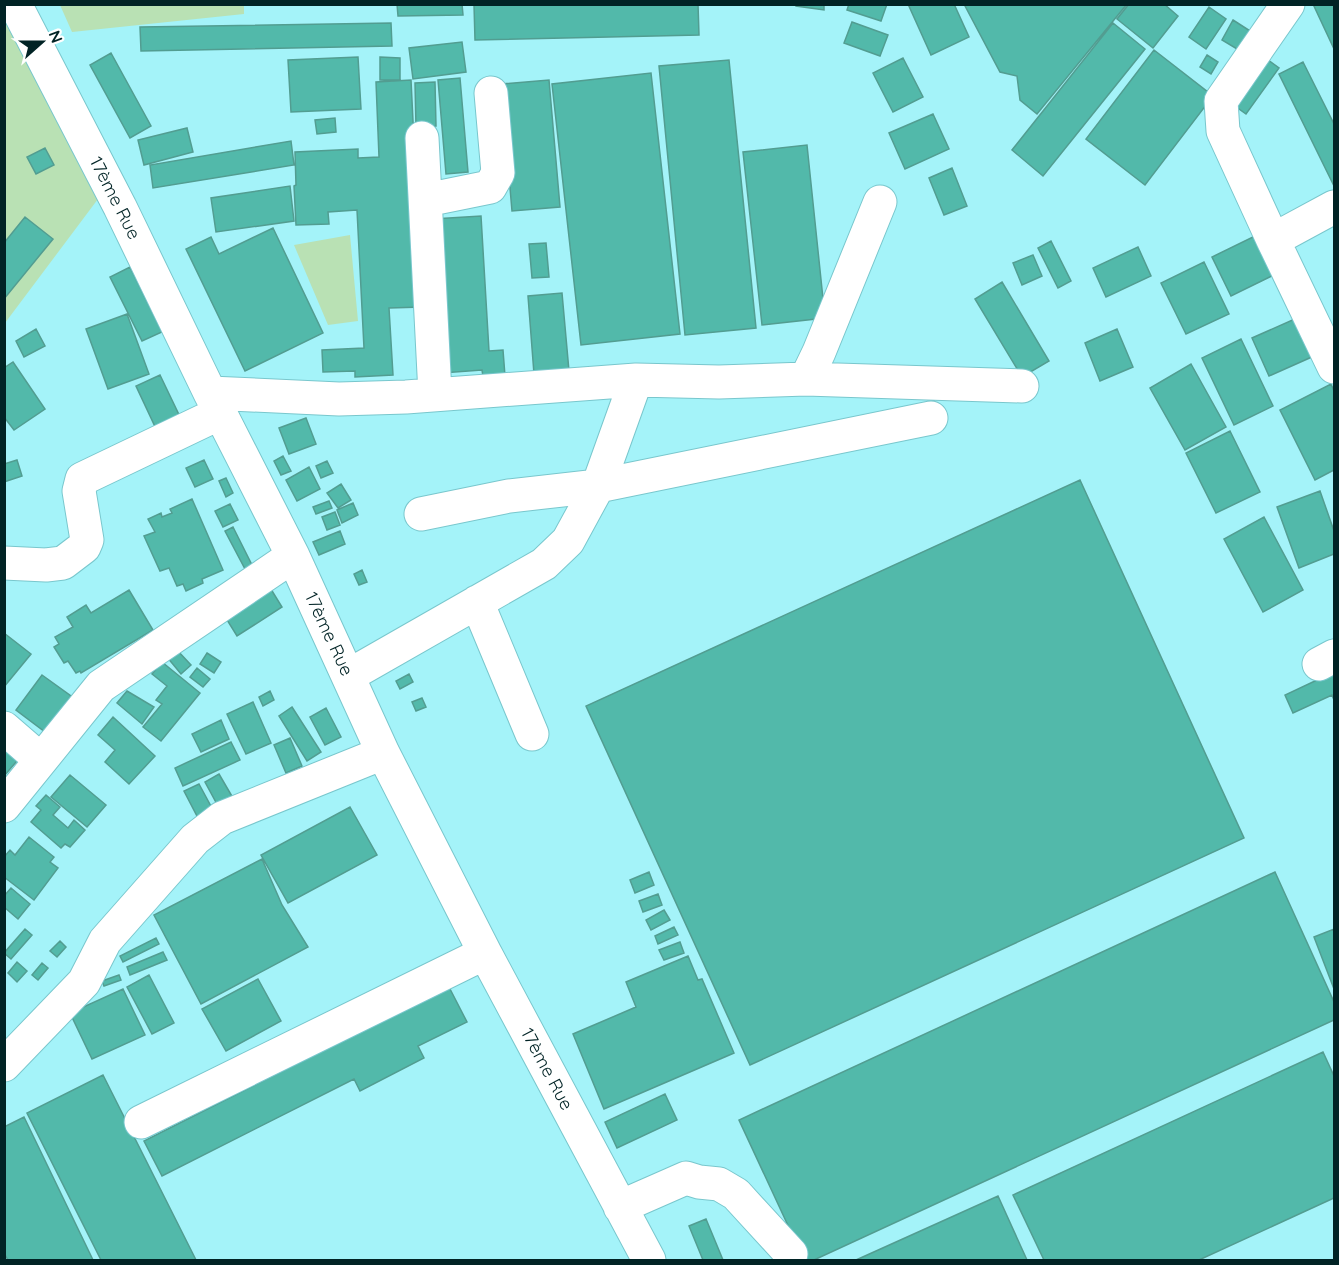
<svg xmlns="http://www.w3.org/2000/svg" width="1339" height="1265" font-family="Quicksand,sans-serif">
  <rect width="100%" height="100%" fill="#a4f3f9"/>
  <!-- green -->
  <path fill="#b9e1b4" d="M244 5V14L72 32 60 5Z
    M4 18 98 199 5 323H4Z
    M350 235 358 321 328 325 294 245Z"/>
  <!-- building -->
  <path fill="#52b9aa" stroke="#529d91" stroke-width="1.5" d="M397 4H462L463 15 398 16Z
    M698 4 699 35 475 40 474 5Z
    M796 4H824V10L796 6Z
    M849 4H887L881 21 847 10Z
    M908 4H954L969 37 931 55Z
    M964 4H1127L1037 114 1020 100 1017 76 1000 72Z
    M1129 4H1164L1178 16 1153 48 1117 19Z
    M1313 4H1334V50V49Z
    M1209 7 1226 19 1206 49 1189 37Z
    M1233 20 1258 36 1247 55 1222 40Z
    M852 22 888 35 880 56 844 43Z
    M391 23 392 46 141 51 140 27Z
    M1113 23 1145 49 1043 176 1012 150Z
    M462 42 466 72 413 79 409 48Z
    M1154 50 1213 96 1145 185 1086 139Z
    M111 53 151 126 130 138 90 65Z
    M1260 54 1279 68 1246 114 1228 101Z
    M1207 55 1218 62 1211 74 1200 67Z
    M358 57 361 109 291 112 288 60Z
    M380 57 400 58V80H380Z
    M903 58 923 97 893 112 873 73Z
    M729 60 756 328 685 335 659 66Z
    M1303 62 1334 124V186L1279 74Z
    M651 73 680 334 581 345 552 84Z
    M460 78 468 172 446 174 438 80Z
    M411 80 422 307 389 308 393 375 355 377V371L323 372 322 350 364 348 357 210 328 212 329 224 296 225 294 186 296 185 295 152 358 149V158L379 157 376 82Z
    M549 80 560 207 512 211 501 84Z
    M435 82 436 126 416 127 415 83Z
    M933 114 949 149 905 169 889 133Z
    M335 118 336 132 317 134 315 120Z
    M187 128 193 152 144 165 138 140Z
    M291 141 294 165 153 188 150 165Z
    M807 145 825 318 762 325 743 152Z
    M45 148 54 165 36 174 27 157Z
    M952 168 967 206 944 215 929 178Z
    M290 186 294 221 216 232 211 198Z
    M481 216 489 351 503 350 505 376 483 377 482 370 442 373 433 219Z
    M25 217 53 239 4 299V243Z
    M273 228 323 333 245 371 186 249 211 237 219 254Z
    M1257 235 1276 274 1231 296 1212 257Z
    M1051 241 1071 281 1058 288 1038 248Z
    M546 243 549 277 532 278 529 244Z
    M1138 247 1151 276 1106 297 1093 268Z
    M1033 255 1042 276 1022 285 1013 263Z
    M1204 262 1229 314 1186 334 1161 283Z
    M130 267 162 332 142 341 110 277Z
    M1002 282 1049 361 1022 377 975 299Z
    M562 293 569 371 534 374 528 296Z
    M127 314 149 374 108 389 86 329Z
    M1297 318 1314 356 1269 376 1252 338Z
    M36 329 45 346 24 357 16 341Z
    M1117 329 1133 367 1100 381 1085 343Z
    M1241 339 1273 406 1234 425 1202 358Z
    M13 362 45 409 14 430 4 417V368Z
    M1191 364 1226 427 1185 450 1150 388Z
    M160 375 182 421 158 433 136 386Z
    M1331 384 1334 391V470L1315 480 1280 410Z
    M306 418 316 444 289 454 279 428Z
    M1230 431 1260 492 1216 513 1186 453Z
    M283 456 291 471 281 475 274 461Z
    M17 460 22 476 4 482V464Z
    M204 460 213 479 195 487 186 468Z
    M327 461 333 473 321 478 316 466Z
    M309 467 320 489 297 501 286 480Z
    M226 478 233 493 226 497 219 481Z
    M1080 480 1244 838 750 1065 586 706Z
    M341 484 351 500 338 508 327 493Z
    M1320 491 1334 531V554L1299 568 1277 507Z
    M192 499 223 570 202 579 203 583 186 591 183 584 177 586 169 568 160 571 144 536 155 532 148 519 161 513 162 517 172 513 170 509Z
    M329 501 332 508 316 514 313 507Z
    M353 503 358 515 342 523 337 510Z
    M230 504 238 520 223 527 215 511Z
    M335 512 340 525 327 530 322 517Z
    M1264 517 1303 590 1263 612 1224 539Z
    M233 527 252 565 245 569 225 531Z
    M340 531 345 544 319 555 313 542Z
    M362 570 367 582 359 585 354 574Z
    M269 586 282 607 237 636 224 615Z
    M129 590 153 630 81 673 80 671 76 673 68 661 64 663 54 647 59 644 55 637 73 627 67 617 86 605 91 613Z
    M4 633 31 654 4 687Z
    M176 649 191 665 181 674 167 657Z
    M207 653 221 662 214 673 200 664Z
    M162 662 200 693 161 741 143 727 162 704 156 700 167 686 152 674Z
    M197 668 210 679 203 687 190 677Z
    M1334 672V700L1332 695 1293 713 1285 695Z
    M409 674 413 682 400 689 396 681Z
    M42 675 71 696 45 732 16 710Z
    M127 691 154 707 142 724 117 703Z
    M270 691 274 700 263 706 259 697Z
    M422 698 426 707 416 711 412 702Z
    M253 702 271 743 246 754 227 714Z
    M292 707 321 752 307 761 279 716Z
    M326 708 341 737 325 745 310 717Z
    M113 717 155 756 129 784 105 762 115 750 98 735Z
    M221 720 229 739 201 752 192 734Z
    M4 738 23 754 4 776Z
    M290 738 302 766 286 773 274 745Z
    M231 742 240 760 183 786 175 768Z
    M219 774 233 798 218 806 205 782Z
    M70 775 106 805 87 827 51 797Z
    M199 784 213 810 198 818 184 791Z
    M46 795 60 807 53 815 68 828 74 820 85 830 70 847 65 844 61 848 31 822 41 810 36 806Z
    M350 807 377 855 288 903 261 855Z
    M29 837 54 857 50 862 58 868 34 900 4 877V857L10 850 15 855Z
    M262 859 282 905 308 947 201 1004 154 915Z
    M649 872 654 885 635 893 630 880Z
    M1275 872 1334 1002V1020L814 1260H804L739 1120Z
    M11 888 30 904 18 919 4 907V896Z
    M658 894 662 905 643 912 639 901Z
    M664 910 670 920 651 930 646 920Z
    M674 927 678 935 658 944 655 936Z
    M25 929 32 935 11 959 4 953Z
    M1334 929V989L1314 937Z
    M156 938 159 944 123 962 120 956Z
    M60 941 66 947 57 957 50 951Z
    M680 942 684 953 664 960 659 950Z
    M163 952 167 960 130 975 127 967Z
    M688 956 698 980 702 979 734 1053 604 1109 573 1034 636 1007 626 982Z
    M17 962 27 971 17 982 8 973Z
    M42 963 48 968 38 980 32 975Z
    M119 975 121 980 104 986 102 981Z
    M149 975 174 1023 152 1034 127 987Z
    M258 979 281 1021 226 1051 202 1009Z
    M449 987 467 1022 418 1046 424 1058 360 1091 354 1079 162 1176 144 1141Z
    M123 989 145 1035 92 1059 70 1013Z
    M1323 1052 1334 1076V1198L1199 1260H1044L1013 1195Z
    M103 1075 196 1260H101L27 1113Z
    M665 1094 677 1120 617 1148 605 1122Z
    M24 1117 93 1260H8L4 1253V1127Z
    M998 1196 1027 1260H856Z
    M706 1219 723 1260H703L689 1226Z"/>
  <g fill="none" stroke-linecap="round" stroke-linejoin="round">
    <!-- minor casing -->
    <g stroke="#79c7cd" stroke-width="35">
      <path id="minor" d="M15 4 120 207 210 393 293 556 383 753 485 953 649 1260
        M1288 4 1221 101 1223 131 1273 240 1334 367
        M422 138 435 394
        M426 200 490 187 498 173 491 93
        M1273 240 1334 207
        M806 379 1022 386
        M210 393 339 399 406 397 636 380 719 382 806 379 819 352 880 202
        M421 514 509 496 598 486 931 418
        M4 563 46 565 63 563 84 547 87 540 79 491 82 479 220 413
        M477 602 532 734
        M1319 664 1334 656
        M348 676 544 564 568 541 598 486 636 380
        M4 728 41 760
        M4 806 101 686 293 556
        M4 1065 84 982 105 941 195 839 222 818 383 753
        M141 1122 485 953
        M620 1207 686 1178 699 1182 719 1184 736 1194 791 1254"/>
    </g>
    <!-- minor -->
    <use href="#minor" stroke="#fff" stroke-width="33"/>
  </g>
  <g text-anchor="middle" stroke-width="4.5" stroke-linejoin="round" paint-order="stroke">
    <!-- street labels -->
    <g font-size="18" fill="#012325" stroke="#fff">
      <text transform="translate(115 198) rotate(63)" y="6">17ème Rue</text>
      <text transform="translate(329 634) rotate(65)" y="6">17ème Rue</text>
      <text transform="translate(547 1069) rotate(62)" y="6">17ème Rue</text>
    </g>
  </g>
  <!-- border -->
  <rect width="1339" height="1265" fill="none" stroke="#012325" stroke-width="12"/>
  <!-- north arrow -->
  <g transform="translate(42 42) rotate(69)" stroke="#ffffff" stroke-width="4.5" paint-order="stroke">
  <path d="M0-4.5L10 22L0 15L-10 22Z" fill="#012325"/>
  <text y="-9" font-size="16" font-weight="bold" text-anchor="middle" fill="#012325">N</text>
  </g>
</svg>
